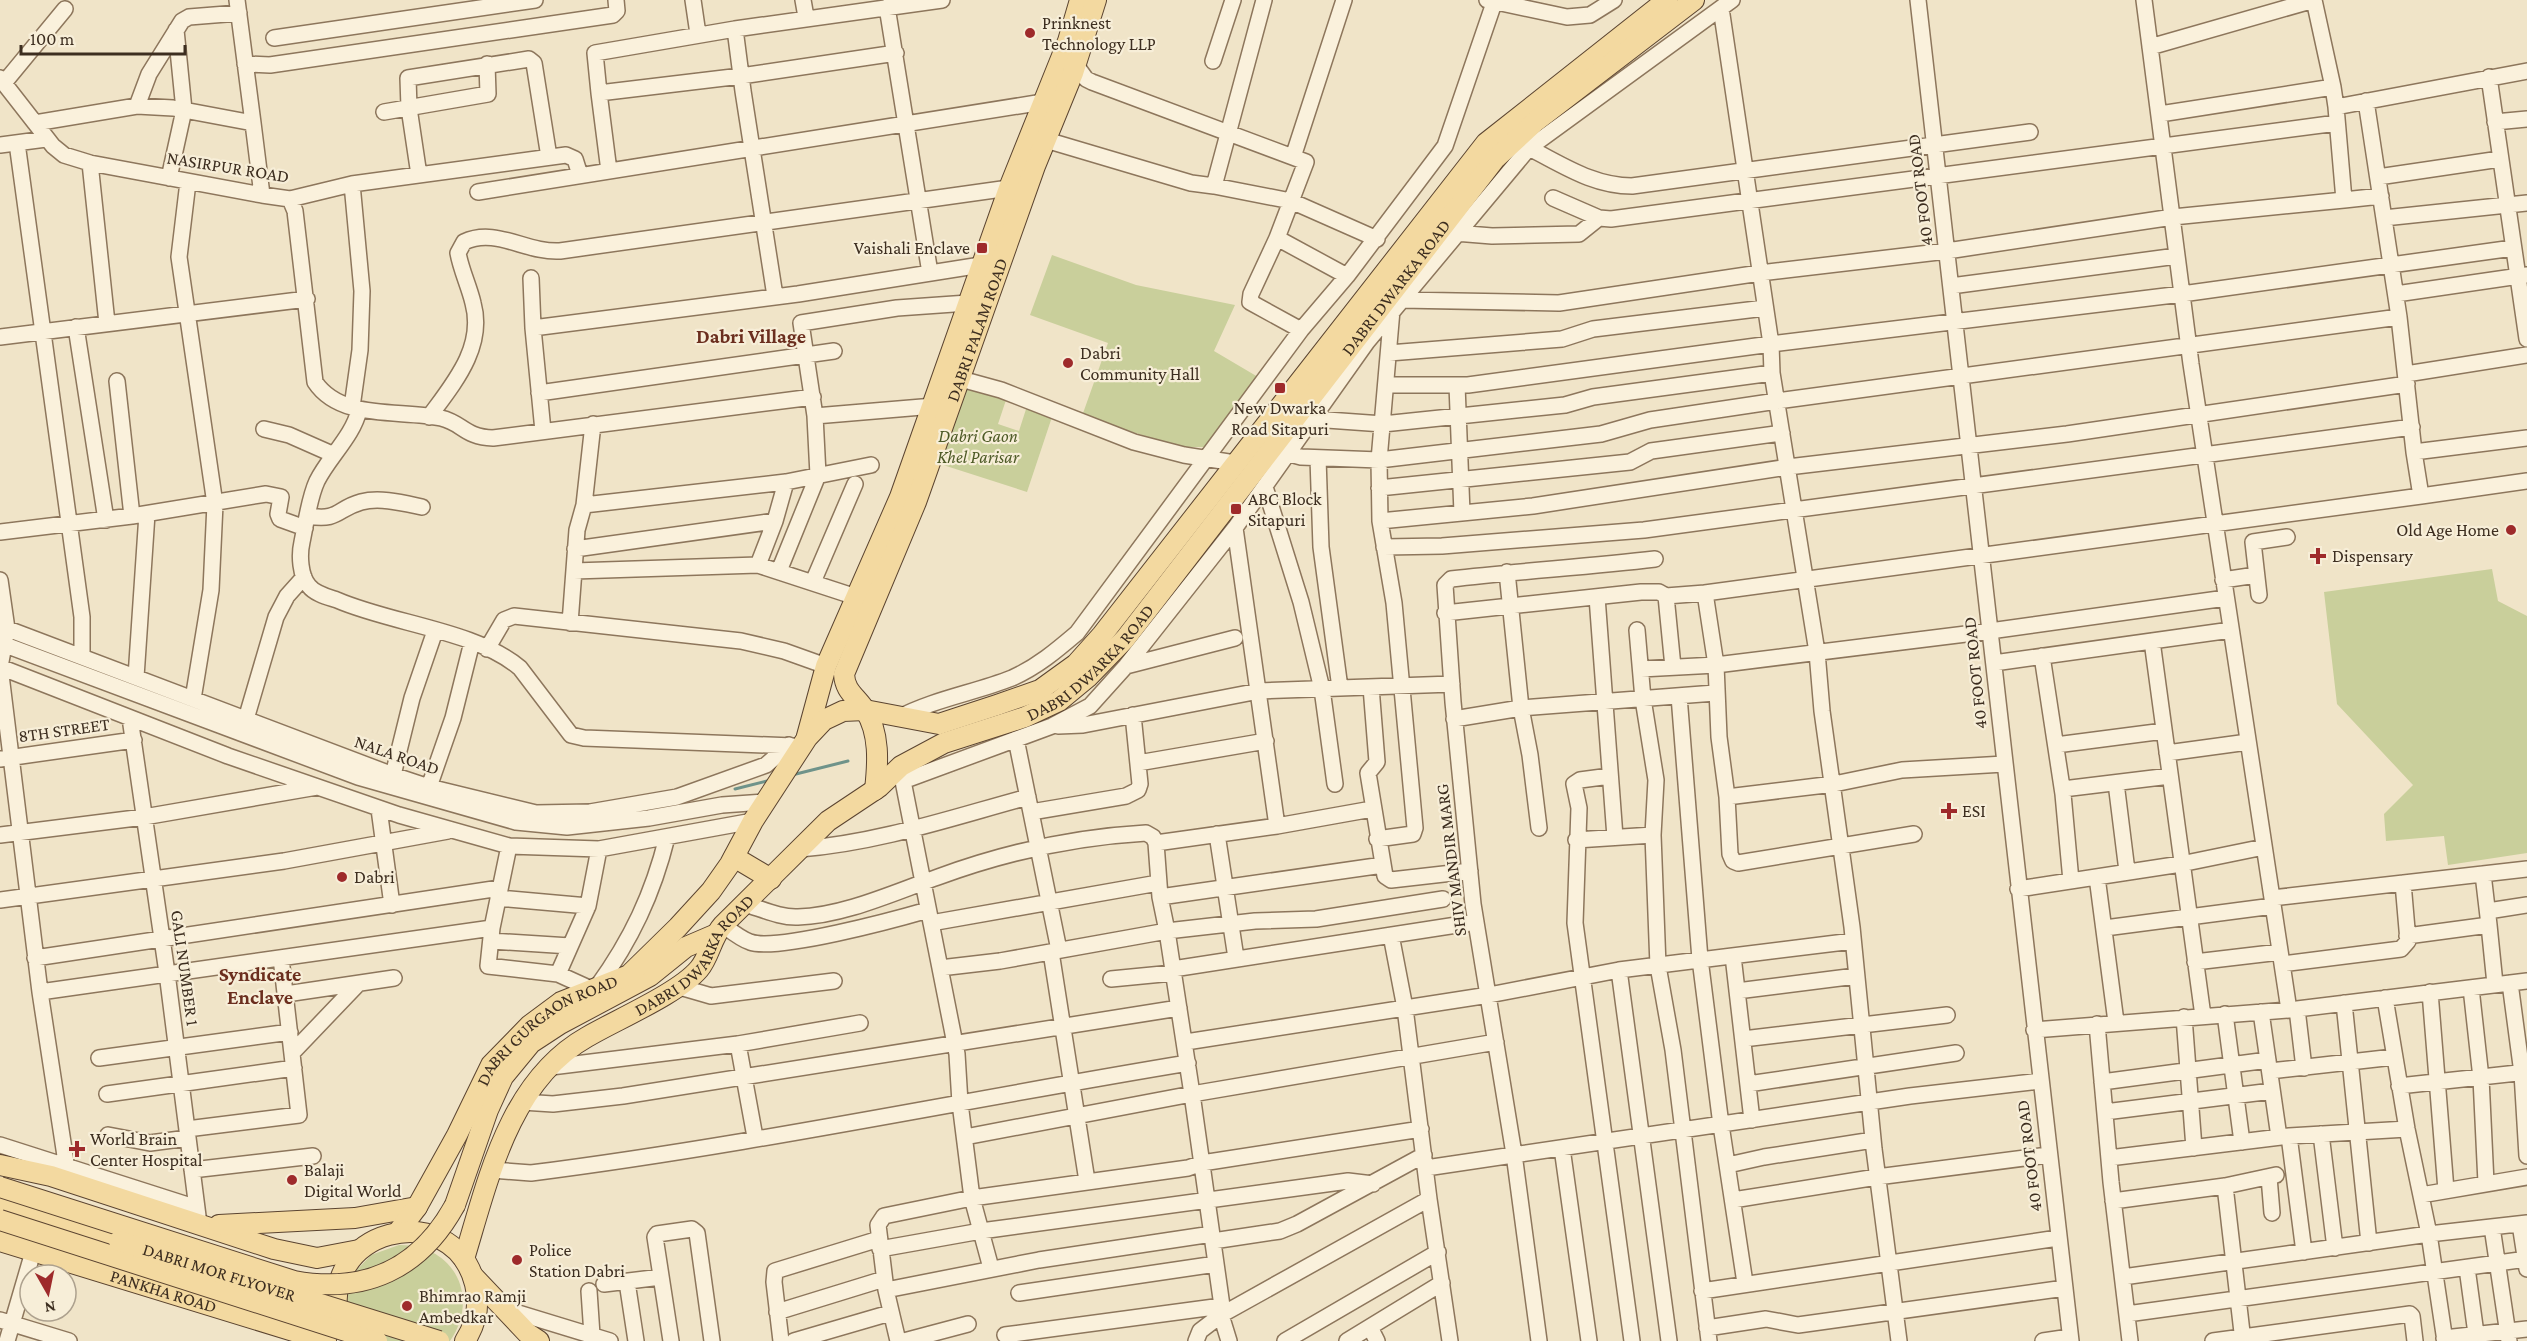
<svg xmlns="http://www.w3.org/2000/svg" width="2527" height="1341" font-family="'Crimson Pro',serif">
  <rect width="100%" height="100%" fill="#f0e4c8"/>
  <!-- green -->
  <path fill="#c9cf9b" d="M1052 255 1136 285 1235 305 1214 351 1258 377 1205 447H1180L1082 416 1108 343 1030 315Z
    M967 384 1007 397 998 424 1019 431 1027 406 1053 414 1027 492 940 464Z
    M2492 569 2498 601 2527 616V853L2448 865 2444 836 2386 841 2384 814 2413 785 2337 704 2324 592Z
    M399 1245C453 1244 481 1296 450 1341H358L345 1299 353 1274 371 1255Z"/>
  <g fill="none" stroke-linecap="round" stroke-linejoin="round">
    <!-- stream -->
    <path stroke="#6f938a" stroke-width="3" d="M792 775 848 761
      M735 789 771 780"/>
    <!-- minor casing -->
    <g stroke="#8d765c" stroke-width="18">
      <path id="minor" d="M693 0 698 34
        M803 0 806 17
        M1487 0 1567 17 1590 15 1614 0
        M1918 0 2071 1341
        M2144 0 2191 364 2289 1010
        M2314 0 2333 87
        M887 7 930 273
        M1721 8 1771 344 1772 373 1817 652 1822 711 1852 927 1874 1149 1899 1341
        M735 29 942 0
        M274 38 535 0
        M2150 47 2314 0
        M1213 61 1233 0
        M245 64 270 65 613 15 617 11 616 0
        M2489 77 2527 339
        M0 78 53 146 64 155 90 163 262 195 290 199 352 184 566 155 575 159 580 175
        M4 83 65 9
        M599 93 609 171
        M2366 101 2399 317
        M137 106 149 74 182 21 189 17 239 13
        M384 112 488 94 487 64
        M2160 114 2333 87 2336 107
        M2495 122 2527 119
        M35 123 137 106 173 108 253 123 237 0
        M253 123 262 195
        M1046 140 1191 183 1214 186 1264 0
        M17 143 82 617V656
        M0 145 46 139
        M1529 148C1563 165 1593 186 1632 186L2030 132
        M1293 157 1344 0
        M90 163 107 323
        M419 175 409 108 408 78 529 59 534 63 549 157
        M2378 177 2500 159
        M169 178 184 110 176 30
        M188 182 179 257 215 504 211 590 193 699
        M352 184 362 291 360 350 352 407
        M1214 186 1291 201 1377 239
        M478 192 1043 102
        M1553 198 1599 218 1611 219 2337 123
        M290 199 295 211 315 382C341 421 401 409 441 418 463 423 464 437 493 438L813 397
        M2344 200 2381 196
        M2384 218 2527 203
        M1455 233 1492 236 1579 234 1599 218
        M1277 238 1251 294 1250 302 1301 330
        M1347 276 1445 146 1495 0
        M531 278 533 328 543 431
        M1951 286 2177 256
        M2396 294 2527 275
        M775 296 743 91 735 29 595 53 599 93 741 76 896 53
        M1401 300 1559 303 1760 273 1947 251 2173 217 2344 200 2336 107 2527 71
        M76 327 106 520
        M533 328 798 294 981 265
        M0 337 307 299
        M1389 353 1562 339 1593 329 1765 308
        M2406 374 2527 355
        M950 376 1001 390 1134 442 1184 455 1235 463
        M117 381 132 516
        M1386 385H1468L1771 344 2182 294 2513 248
        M1457 385 1462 513
        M539 393 834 351
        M359 410C353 436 329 457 317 481 309 498 306 523 302 542 299 555 300 576 309 586 315 594 328 597 337 600 392 624 475 630 520 668L571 735 584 738 793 746
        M815 416 934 406
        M429 417C454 383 485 347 473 303 469 286 461 270 458 253L464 242C496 227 526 253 560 251L1009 188
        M1313 419 1383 424 1565 405 1593 397 1772 373
        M264 429 289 435 332 454
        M1271 449 1301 457 1379 460 1601 434 1650 420 1777 401 2399 317 2414 452 2527 438
        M2414 452 2421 496 2527 481
        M1318 458 1321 547 1340 688
        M1265 487 1301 602 1322 689 1335 784
        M1379 488 1630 462 1651 451 1782 433
        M584 505 786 482 871 465
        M308 516C340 521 336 509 361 502 380 497 403 503 422 507
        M1380 521 1533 506 1788 467 2067 434 2407 384
        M0 532 132 516 266 494 281 497 278 514 280 519 305 528
        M1384 547 1442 546 1644 530 2412 427
        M575 549 775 521
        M758 565 775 521 786 482
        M574 571 758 565 856 597
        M779 571 818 475 815 416 801 323 897 308 968 303
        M1507 572 1521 708 1530 755 1539 828
        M0 580 7 629 0 667 40 992
        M2223 580 2256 575
        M813 582 855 484
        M1705 593 1716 665 1719 737 1727 797 1730 854 1733 861 1738 863 1914 834
        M2259 595 2253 542 2287 537
        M1666 596 1673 667
        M1597 597 1615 837
        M1445 613 1641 592H1659L1666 596 1705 593 2421 496
        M570 623 577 530 584 505 593 424
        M0 626 393 775 429 787 536 813 590 812 677 797 766 765 789 745
        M1637 630 1643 699 1656 780 1653 835 1658 966 1673 1050 1709 1341
        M2152 641 2203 1016
        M0 643 358 777 516 822 567 827 649 818 722 805 765 802
        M487 649 504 620 514 616 741 641 784 651 826 666
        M2042 656 2063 794 2071 881
        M1994 663 2231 630
        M1126 666 1235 638
        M0 667 228 756 399 815 509 846 599 849 753 821
        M1641 669 1716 665 1990 631 2226 598
        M136 677 147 514
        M1371 687 1377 762 1368 773 1385 876 1391 880 1470 871
        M1679 696 1700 959 1721 1125 1745 1283
        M130 718 167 973 199 1224
        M898 718C934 699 974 693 1012 678 1037 667 1057 650 1077 633L1301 330 1347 276 1277 238 1306 162 1092 82 1086 79 1076 65
        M246 719 276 617 287 596 304 577
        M1454 719 1521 708 1715 693
        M1058 726 1083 725 1259 691 1452 684
        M1016 739 1059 950
        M2056 745 2164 731
        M2167 753 2248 742
        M0 759 134 740
        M1138 763 1266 741
        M901 766 903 781 1052 726 1090 706 1126 666 1235 528 1367 342 1529 148 1732 0
        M393 775 412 698 435 631
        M1610 776 1580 780 1574 784 1579 808 1575 923 1632 1341
        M903 781 940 968 1000 961 1167 931 1160 897 1383 865
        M2116 783 2127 871
        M429 787 453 718 472 642
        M2063 789 2170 776
        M1727 797 1834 784 1902 770 2004 764
        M379 809 392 905
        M1031 812 1126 796 1138 790 1140 784 1133 715
        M1277 826 1372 809
        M1217 834 1236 958
        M0 835 144 817 317 787
        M1377 839 1413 834 1415 828 1394 603 1380 521 1379 460 1392 310
        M1576 840 1653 835
        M1156 843 1277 826 1235 528
        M800 849C878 843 954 817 1028 797
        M2483 874 2489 925
        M2097 877 2116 1022
        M2018 889 2181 864 2264 847
        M498 898 588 906
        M2272 898 2527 869
        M0 900 284 861 448 831
        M745 904C762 909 781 918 798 917 843 916 895 892 938 877 1003 853 1076 837 1146 833L1153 837 1156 843 1160 897
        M2488 911 2527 905
        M931 923 1158 883
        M723 925C731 931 741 939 750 942 776 952 897 919 928 910
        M492 928 488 966 558 974 591 989
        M2105 928 2273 906
        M2407 936 2489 925 2495 984
        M491 941 570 946
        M1051 952 1087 1181
        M1733 956 1752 1120
        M35 958 500 888
        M2195 962 2280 952
        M2282 964 2401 949 2408 941 2403 883
        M940 968 957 1054 960 1103 972 1198 991 1268
        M1173 969 1476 922
        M1619 970 1669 1341
        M558 974 588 906 599 849
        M1111 979 1173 973
        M2510 983 2522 1073 2527 1156
        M597 987C631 940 653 894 667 837
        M680 987 711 996 834 981
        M2471 988 2481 1078 2486 1183
        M1737 991 1856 976
        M2430 992 2446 1190
        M286 994 394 978
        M2385 998 2407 1129 2429 1234 2445 1341
        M2344 1003 2369 1243
        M2297 1009 2304 1068
        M2261 1012 2279 1137
        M2225 1014 2242 1142
        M2184 1017 2194 1148
        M2097 1024 2111 1182 2130 1341
        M2034 1030 2289 1010 2527 981
        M1743 1039 1947 1015
        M1186 1042 1489 995 1619 970 1853 941
        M738 1044 755 1137
        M292 1053 357 985
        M99 1058 290 1032
        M551 1067 738 1044 860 1023
        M2270 1071 2394 1057
        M2102 1082 2268 1060
        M1748 1084 1956 1053
        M2399 1086 2527 1072
        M107 1094 294 1068
        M522 1102 553 1104 623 1096 1179 1008
        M2105 1112 2272 1091
        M187 1129 299 1115 281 958
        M2321 1134 2335 1248
        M108 1135 150 1143 188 1138
        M2289 1136 2304 1252
        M965 1137 1192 1094 1167 931 1255 921 1316 919 1443 899
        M0 1145 197 1208
        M1562 1148 1589 1341
        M2109 1158 2289 1136 2407 1129
        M1728 1165 1764 1157 1873 1140
        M1426 1168 1910 1096 2040 1081
        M192 1170 313 1156
        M492 1170 531 1173C751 1145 969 1099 1188 1063
        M2269 1177 2272 1213
        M69 1182 40 992 492 928 509 846
        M2225 1186 2243 1341
        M2421 1195 2527 1177
        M1429 1199 1450 1341
        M1733 1200 1877 1177 2048 1155
        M2113 1201 2225 1186 2276 1175
        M2520 1224 2527 1269
        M2492 1227 2509 1341
        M1212 1234 1039 1260 886 1290 878 1225 884 1216 972 1198 1188 1168 1202 1163 1421 1129
        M1213 1241 1280 1231 1297 1224 1424 1155
        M880 1249 981 1231 1348 1181 1373 1184
        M2467 1268 2477 1341
        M2123 1277 2429 1234 2527 1223
        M627 1282 636 1341
        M604 1284 661 1277
        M886 1290 898 1341
        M589 1291 592 1335
        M1702 1291 2058 1238
        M1019 1293 1216 1264
        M505 1309 610 1341
        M777 1312 884 1279
        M2127 1314 2527 1259
        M0 1320 69 1341
        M1370 1327 1377 1341
        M1707 1328 1766 1319 1798 1325 2065 1288
        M1005 1335 1222 1306
        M2444 1338 2527 1329
        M7 1341 33 1252
        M671 1341 655 1237 657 1234 692 1229 697 1233 712 1341
        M781 1341 774 1282 775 1271 879 1239
        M794 1341 890 1313
        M904 1341 968 1324
        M1196 1341 1200 1331 1221 1315 1429 1199 1405 1008 1391 935
        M1229 1341 1221 1315 1222 1306 1192 1094 1496 1042
        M1285 1341 1438 1252
        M1347 1341 1442 1283
        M1539 1341 1514 1154 1473 904 1453 702 1445 585 1451 579C1519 571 1587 567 1655 559
        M2043 1341 2070 1337
        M2213 1341 2410 1314 2412 1316 2415 1341"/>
    </g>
    <!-- major casing -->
    <g stroke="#5b4430" stroke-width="22">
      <g id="major">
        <path d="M807 736 826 666 900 497 1009 188 1068 41 1080 0"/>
        <path id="s1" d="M875 790C878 763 880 733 865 710 856 696 845 692 844 674L916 502 1035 166 1073 73 1096 0"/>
        <path d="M734 857 771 879"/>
        <path d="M0 1165 51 1176 274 1249 317 1258 359 1250"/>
        <path d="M0 1202 119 1241"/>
        <path d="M455 1205 488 1110 503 1077 531 1043 560 1024 650 976 686 947 714 935"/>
        <path d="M219 1225 355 1218 417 1207"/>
        <path id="s2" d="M398 1232 417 1207 457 1135 491 1065 530 1025 561 1002 629 975 678 927 711 891 730 864 753 821 807 738 824 720 843 711 865 710 939 724 997 705 1040 690 1076 664 1102 635 1486 143 1667 0"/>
        <path id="s3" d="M0 1241 326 1341"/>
        <path id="s4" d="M464 1259C488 1180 509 1081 587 1037 616 1020 679 993 699 969 710 956 711 938 723 925L828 821 879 787 901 766 944 743 1025 717 1059 701 1088 677 1125 639 1495 159 1536 121 1694 0"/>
        <path d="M473 1276 527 1333 539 1341"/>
        <path d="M340 1323C314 1230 452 1194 475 1284 480 1304 476 1324 465 1341"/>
      </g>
    </g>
    <!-- minor -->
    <use href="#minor" stroke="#faf1dc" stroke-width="15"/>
    <!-- major -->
    <use href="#major" stroke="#f3d9a0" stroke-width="20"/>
    <!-- major-bridge casing -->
    <g stroke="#5b4430" stroke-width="22" stroke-linecap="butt">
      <g id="major-bridge">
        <path d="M0 1187 294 1281C365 1294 420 1269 455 1205"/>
        <path d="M0 1220 377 1341"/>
        <path id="s5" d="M119 1241 439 1341"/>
      </g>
    </g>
    <!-- major-bridge -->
    <use href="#major-bridge" stroke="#f3d9a0" stroke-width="20"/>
  </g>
  <!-- markers -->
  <g fill="#9e2a2b" stroke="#f7eed8" stroke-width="2">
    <circle cx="1030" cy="33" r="6"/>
    <rect x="976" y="242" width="12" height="12" rx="3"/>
    <circle cx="1068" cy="363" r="6"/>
    <rect x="1274" y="382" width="12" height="12" rx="3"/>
    <rect x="1230" y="503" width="12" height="12" rx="3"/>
    <circle cx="2511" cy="530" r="6"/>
    <path d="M2315 547h6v6h6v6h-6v6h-6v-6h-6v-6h6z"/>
    <path d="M1946 802h6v6h6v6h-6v6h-6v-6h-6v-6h6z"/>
    <circle cx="342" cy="877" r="6"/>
    <path d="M74 1140h6v6h6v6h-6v6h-6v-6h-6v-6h6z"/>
    <circle cx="292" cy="1180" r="6"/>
    <circle cx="517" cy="1260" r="6"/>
    <circle cx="407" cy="1306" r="6"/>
  </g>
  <g text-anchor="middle" stroke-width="4.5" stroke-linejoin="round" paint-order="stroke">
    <!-- poi labels -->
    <g font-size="18" fill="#3d2e20" stroke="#f7eed8" text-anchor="start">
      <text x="1042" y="29">Prinknest<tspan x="1042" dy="21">Technology LLP</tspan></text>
      <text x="970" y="254" text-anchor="end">Vaishali Enclave</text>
      <text x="1080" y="359">Dabri<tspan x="1080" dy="21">Community Hall</tspan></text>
      <text x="1280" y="414" text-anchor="middle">New Dwarka<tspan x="1280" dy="21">Road Sitapuri</tspan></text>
      <text x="1248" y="505">ABC Block<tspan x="1248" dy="21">Sitapuri</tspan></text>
      <text x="2499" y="536" text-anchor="end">Old Age Home</text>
      <text x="2332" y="562">Dispensary</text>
      <text x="1962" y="817">ESI</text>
      <text x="354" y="883">Dabri</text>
      <text x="90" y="1145">World Brain<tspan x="90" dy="21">Center Hospital</tspan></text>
      <text x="304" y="1176">Balaji<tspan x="304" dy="21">Digital World</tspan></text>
      <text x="529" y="1256">Police<tspan x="529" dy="21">Station Dabri</tspan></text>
      <text x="419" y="1302">Bhimrao Ramji<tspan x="419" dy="21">Ambedkar</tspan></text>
    </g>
    <!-- street labels -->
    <g font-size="18" fill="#3d2e20" stroke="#f7eed8">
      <text transform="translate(228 167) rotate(9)" y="6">NASIRPUR ROAD</text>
      <text transform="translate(1920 190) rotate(-97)" y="6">40 FOOT ROAD</text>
      <text dy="6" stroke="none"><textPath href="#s4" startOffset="1388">DABRI DWARKA ROAD</textPath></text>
      <text dy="6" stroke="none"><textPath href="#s1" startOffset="494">DABRI PALAM ROAD</textPath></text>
      <text dy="6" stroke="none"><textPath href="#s4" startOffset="902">DABRI DWARKA ROAD</textPath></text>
      <text transform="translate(1975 673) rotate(-96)" y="6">40 FOOT ROAD</text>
      <text transform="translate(64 730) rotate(-8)" y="6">8TH STREET</text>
      <text transform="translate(397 755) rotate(19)" y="6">NALA ROAD</text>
      <text transform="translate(1451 860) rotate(-97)" y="6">SHIV MANDIR MARG</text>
      <text dy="6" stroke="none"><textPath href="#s4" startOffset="399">DABRI DWARKA ROAD</textPath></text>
      <text transform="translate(185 968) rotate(82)" y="6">GALI NUMBER 1</text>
      <text dy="6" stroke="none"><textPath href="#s2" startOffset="258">DABRI GURGAON ROAD</textPath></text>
      <text transform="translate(2029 1156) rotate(-97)" y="6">40 FOOT ROAD</text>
      <text dy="6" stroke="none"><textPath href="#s5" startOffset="105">DABRI MOR FLYOVER</textPath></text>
      <text dy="6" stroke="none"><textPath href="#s3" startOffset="171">PANKHA ROAD</textPath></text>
    </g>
    <!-- park labels -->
    <g font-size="18" font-style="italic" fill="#4d5a26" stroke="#f7eed8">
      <text x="978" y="442">Dabri Gaon<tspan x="978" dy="21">Khel Parisar</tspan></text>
    </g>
    <!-- neighbourhood labels -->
    <g font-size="20" font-weight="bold" fill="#6b2e1e" stroke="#f7eed8">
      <text x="751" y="343">Dabri Village</text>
      <text x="260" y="981">Syndicate<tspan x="260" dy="23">Enclave</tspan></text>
    </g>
  </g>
  <!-- north arrow -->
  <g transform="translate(48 1293) rotate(171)"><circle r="28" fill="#f7eed8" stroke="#ada18e" stroke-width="1.5"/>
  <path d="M0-4.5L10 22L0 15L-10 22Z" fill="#9e2a2b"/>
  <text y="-9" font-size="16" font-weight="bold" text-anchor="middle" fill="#3d2e20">N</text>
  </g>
  <!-- scale -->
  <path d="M21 45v9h164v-9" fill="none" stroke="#3d2e20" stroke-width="3"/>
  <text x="30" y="45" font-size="18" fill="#3d2e20" stroke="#f7eed8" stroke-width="4.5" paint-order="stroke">100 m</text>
</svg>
